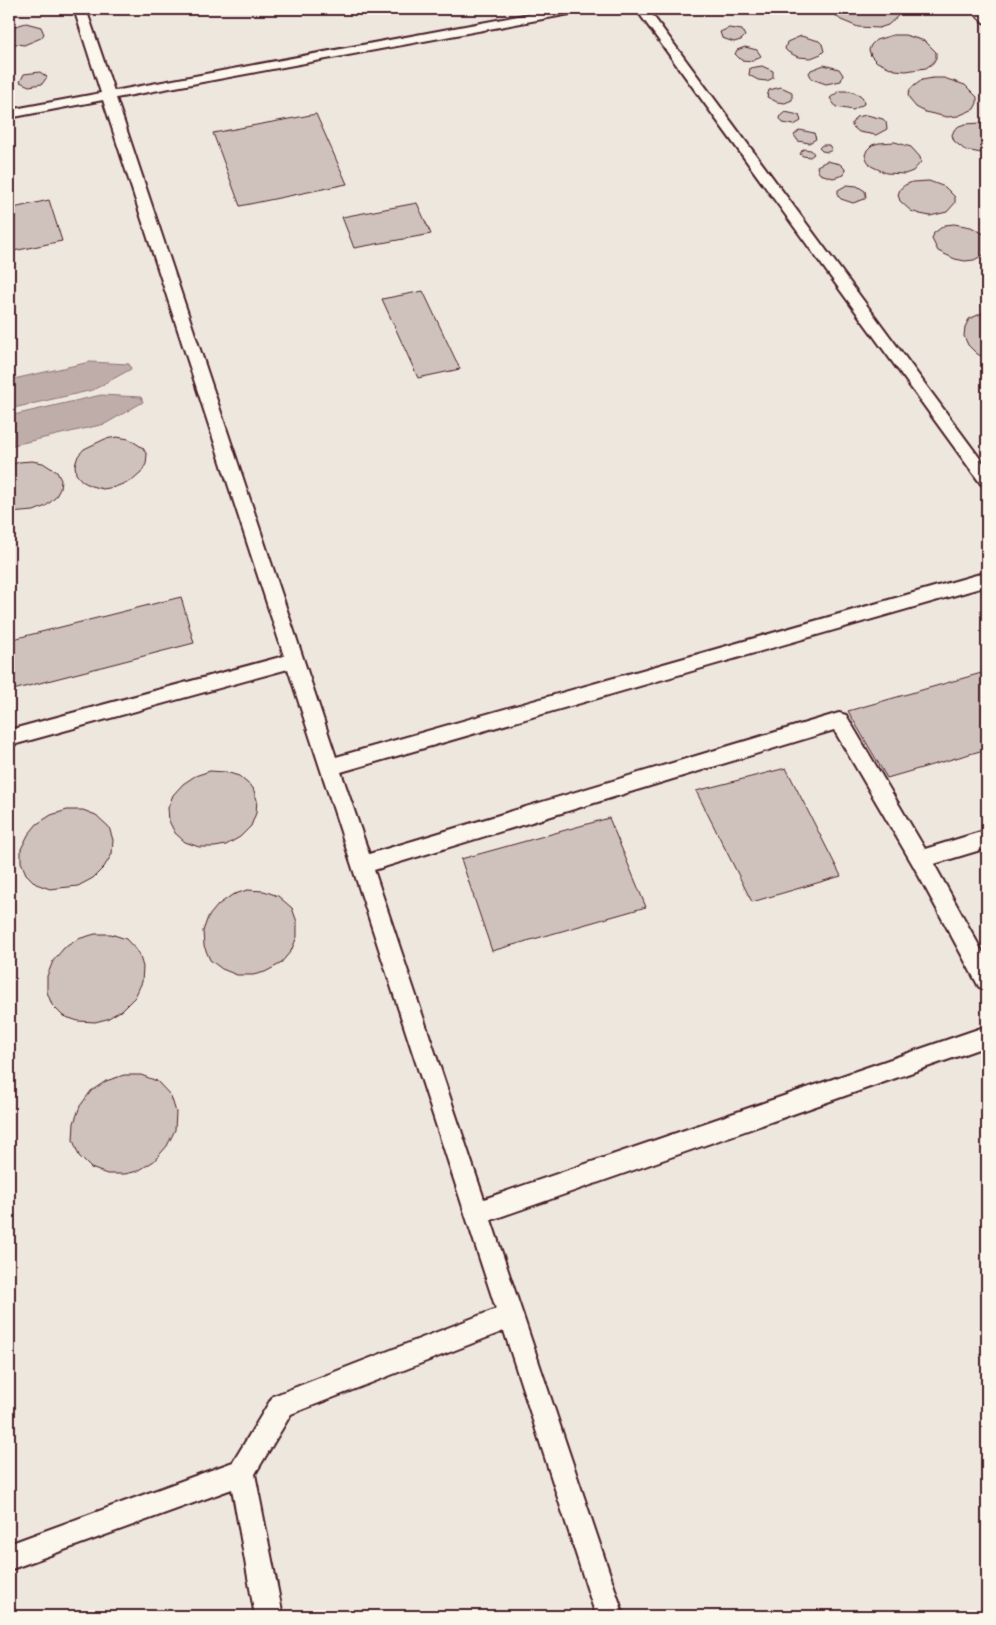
<svg xmlns="http://www.w3.org/2000/svg" width="996" height="1625" font-family="Itim,sans-serif">
  <rect width="100%" height="100%" fill="#fbf7ec"/>
  <filter id="ink" filterUnits="userSpaceOnUse"><feTurbulence type="fractalNoise" baseFrequency=".02" numOctaves="2"/><feDisplacementMap in="SourceGraphic" scale="10" xChannelSelector="R" yChannelSelector="G"/><feConvolveMatrix kernelMatrix="1 2 1 2 8 2 1 2 1" color-interpolation-filters="sRGB"/></filter>
  <g filter="url(#ink)">
    <!-- built -->
    <path fill="#eee7de" d="M9 9H987V1616H9Z"/>
    <!-- water -->
    <path fill="#bfadaa" stroke="#907477" d="M90 362 129 364 131 369 93 390 9 409V380Z
      M101 395 141 397 143 402 105 424 9 446V416Z"/>
    <!-- building -->
    <path fill="#cfc2bc" stroke="#4a1f2b" d="M833 9H896L898 16 888 25 879 28 858 27 841 20 835 15Z
      M26 23 41 27 44 34 41 38 24 45 9 43V28Z
      M729 28 742 30 745 36 741 40 734 42 722 38 720 32Z
      M893 35H905L925 41 936 52V58L933 63 926 68 906 71 895 70 877 62 871 56 869 50 871 45 876 40Z
      M801 36 819 41 822 44 824 51 821 54 811 58 798 57 788 52 785 49 787 42Z
      M745 47 757 50 761 56 753 61 741 60 735 54 737 50Z
      M824 65 839 69 843 75 841 81 826 84 812 79 809 73 811 70Z
      M762 66 773 71V78L767 81 758 80 749 75 750 68Z
      M40 72 47 77 42 84 29 86 20 82 24 74Z
      M933 78H944L965 85 977 97V103L974 109 958 116 947 117 925 112 916 107 911 101 908 95 910 89 922 80Z
      M781 87 792 92V100L785 103 777 102 767 97 769 90Z
      M839 91H850L860 95 863 98 864 104 853 110 836 107 830 98Z
      M785 112 799 115 801 121 794 125 783 123 779 117Z
      M316 114 347 184 240 206 213 133Z
      M867 115 883 119 886 122 887 129 876 135 859 132 852 126V123L856 117Z
      M981 123 987 124V154L965 150 954 141 952 135 954 130 959 126 965 124Z
      M800 130 814 133 816 139 809 143 798 141 794 135Z
      M895 142 911 147 920 157 921 162 913 171 905 174 886 173 871 166 867 160 865 155 867 150 872 145 879 143Z
      M822 145H829L832 150 828 152 822 151 819 148Z
      M803 149 811 150 814 154 810 157 803 156 800 154Z
      M827 161 840 164 845 169 844 175 833 178 820 174 818 171 817 166Z
      M929 181 945 187 955 197V203L947 212 930 216 920 214 911 211 900 201 898 195 900 189 905 185 912 182Z
      M847 185 857 186 865 191 866 197 865 199 853 203 841 199 838 196V190Z
      M49 200 62 241 9 252V209Z
      M417 203 431 234 354 248 342 217Z
      M954 224 971 227 986 235 987 253 974 260 965 261 955 259 938 251 932 239 934 233 945 225Z
      M423 291 460 369 418 378 382 299Z
      M987 311V360L976 353 968 345 964 336 965 327 969 319Z
      M117 437 129 439 143 448 147 455 146 464 141 473 133 480 115 487 103 489 91 486 82 481 76 474 75 465 78 456 84 449 105 439Z
      M32 461 43 463 57 472 61 480 60 489 55 498 46 506 34 511 9 513V466L19 462Z
      M181 597 194 643 9 691V640Z
      M985 672 987 676V749L887 778 848 711Z
      M786 768 841 876 752 902 696 791Z
      M210 771 226 772 239 776 253 788 257 800 256 813 251 826 240 837 226 845 215 847H199L185 842 175 833 169 821 168 808 173 795 183 784 195 776Z
      M67 810H83L96 815 109 827 113 840 112 854 104 867 93 878 78 886 50 889 36 884 26 874 21 862V849L28 835 37 824 51 815Z
      M609 818 646 907 492 951 461 859Z
      M247 890 264 891 278 896 292 908 297 922V937L291 951 280 964 265 972 253 975H237L222 969 210 960 204 946 203 931 208 917 218 905 232 895Z
      M95 934H111L126 939 139 953 143 967 142 982 135 997 122 1010 107 1019 95 1022 78 1021 63 1016 52 1005 47 992V976L53 961 64 948 78 939Z
      M124 1075H141L157 1081 171 1096 176 1112 175 1130 167 1146 154 1161 138 1171 125 1174H107L91 1168 79 1156 73 1140 74 1123 80 1106 91 1091 106 1081Z"/>
    <g fill="none" stroke-linecap="round" stroke-linejoin="round">
      <!-- service casing -->
      <g stroke="#4a1f2b" stroke-width="4">
        <path id="service" d="M74 9H86L114 91 556 9H581L575 13 116 98 336 757 987 572V586L341 772 369 854 839 713 846 715 925 849 987 830V848L934 864 987 960V990L979 987 913 865 834 730 374 870 484 1199 987 1026V1046L491 1220 624 1616H596L504 1331 291 1414 255 1474 283 1616H255L232 1489 9 1570V1544L233 1462 273 1396 496 1309 288 669 9 746V730L284 656 103 100 9 118V110L101 93Z
          M636 9H648L987 468V486L981 484Z
          M971 9H984L987 12V23L983 22Z"/>
      </g>
      <!-- service -->
      <use href="#service" fill="#fbf7ec" fill-rule="evenodd"/>
    </g>
  </g>
  <!-- margin -->
  <rect width="996" height="1625" fill="none" stroke="#fbf7ec" stroke-width="30"/>
  <rect x="15" y="15" width="966" height="1595" fill="none" stroke="#4a1f2b" stroke-width="2" filter="url(#ink)"/>
</svg>
